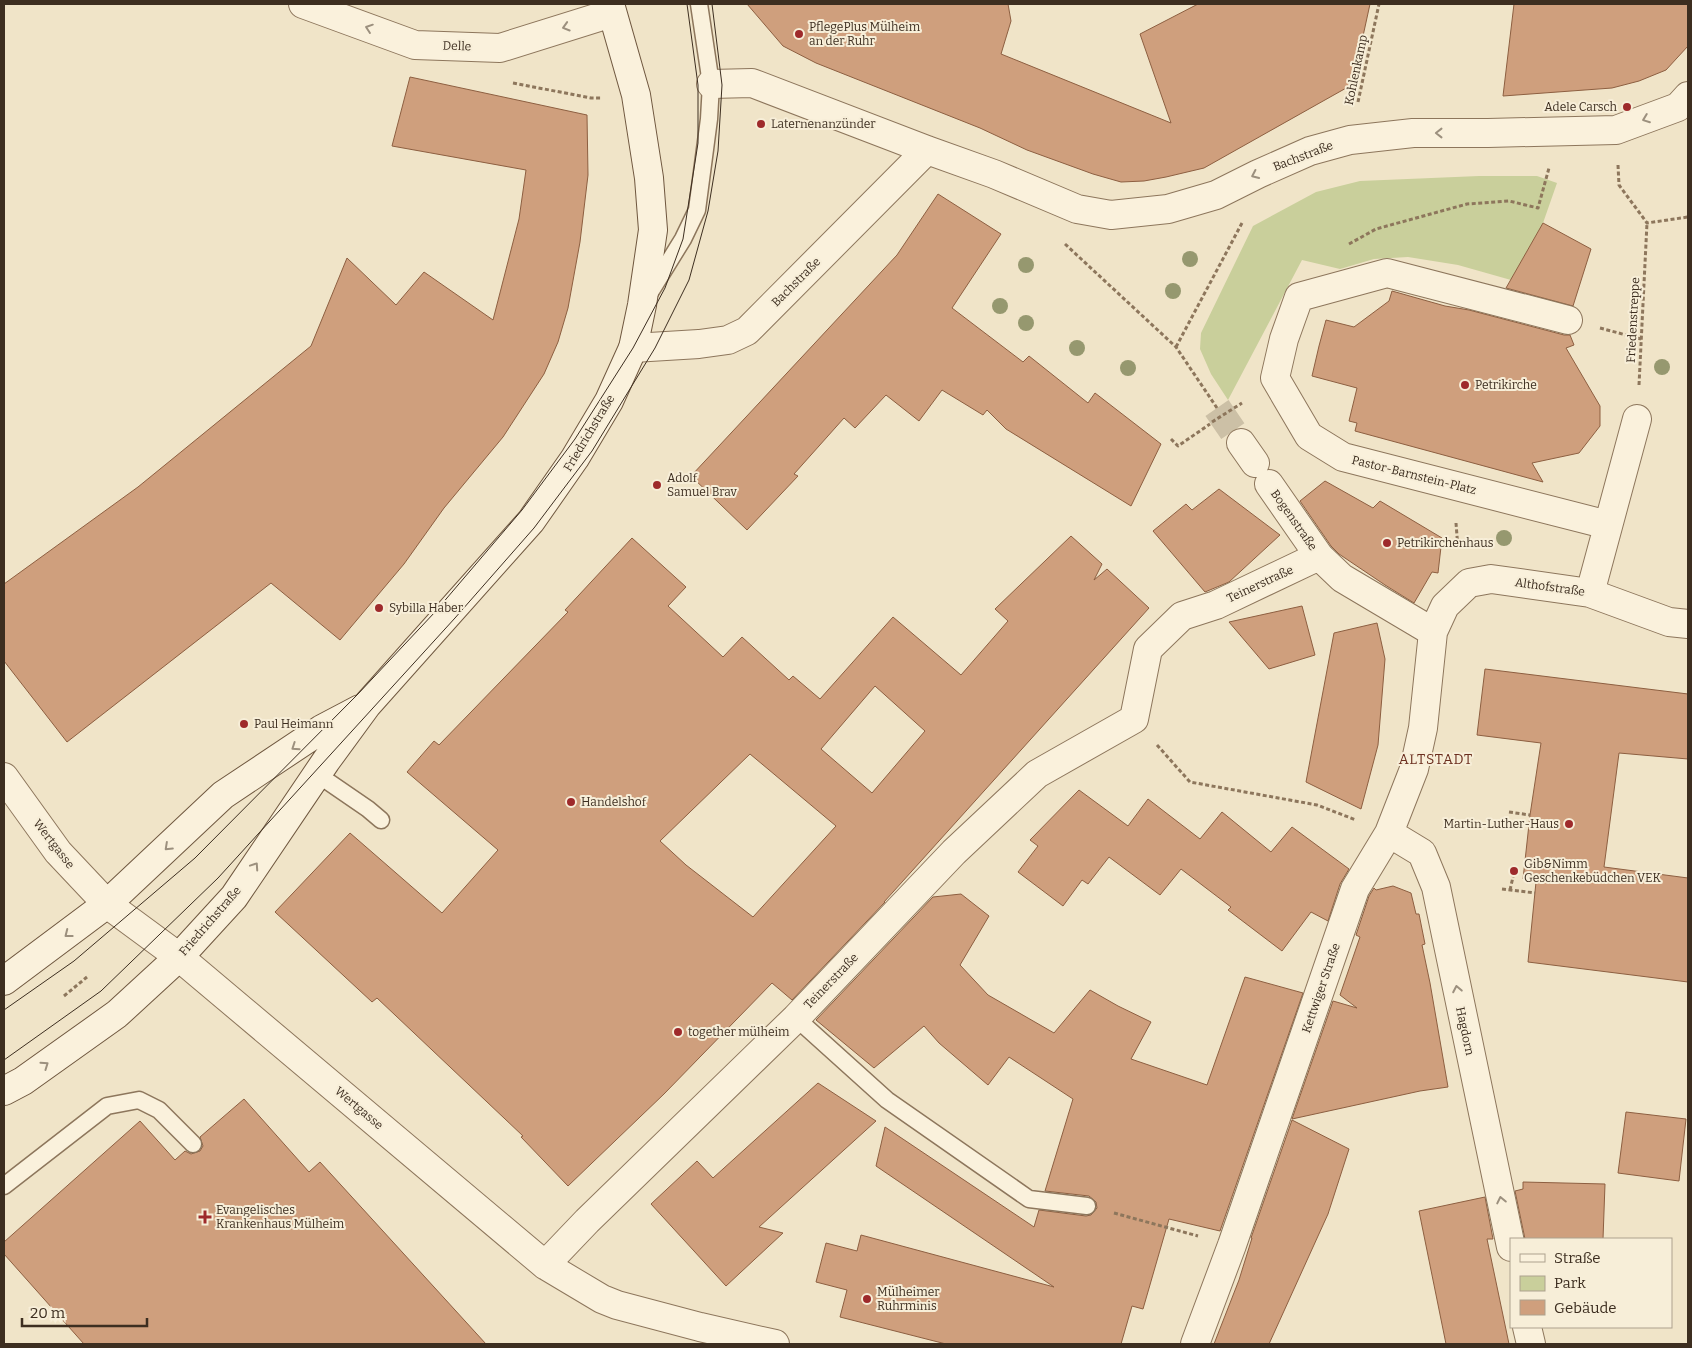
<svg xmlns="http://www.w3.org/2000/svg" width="1692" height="1348" font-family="Bitter,serif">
  <rect width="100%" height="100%" fill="#f0e4c8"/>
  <!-- green -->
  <path fill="#c9cf9b" d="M1479 176H1537L1557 183 1543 223 1511 280 1458 265 1408 257 1374 259 1340 269 1302 260 1228 400 1211 374 1200 349 1201 333 1253 226 1316 192 1360 181Z"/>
  <!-- building -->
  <path fill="#cf9f7d" stroke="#8d5f41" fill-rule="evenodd" d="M747 4H1008L1011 21 1001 54 1171 123 1140 34 1198 4H1370L1353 82 1348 87 1204 168 1166 177 1144 181 1121 182 1093 174 1027 150 980 128 816 63 783 46Z
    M1514 4H1688V46L1666 70 1639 81 1612 88 1503 96Z
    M410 77 587 115 588 175 580 242 568 308 558 342 544 374 503 437 444 508 404 564 340 640 271 583 67 742 4 661V584L138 487 311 346 347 258 396 305 424 272 493 320 519 219 526 170 392 146Z
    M938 194 1001 234 952 308 1023 362 1029 356 1088 403 1095 393 1161 444 1131 506 1006 429 987 410 983 415 942 390 919 421 886 395 855 428 844 418 794 474 798 476 747 530 691 476 897 255Z
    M1543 223 1591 249 1573 306 1506 288Z
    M1392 291 1445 306 1469 310 1564 335H1570L1574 345 1566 348 1600 406V426L1579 453 1532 463 1543 482 1355 431 1357 423 1349 421 1357 388 1312 376 1319 346 1326 320 1354 327 1389 301Z
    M1325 481 1373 508 1380 501 1442 538 1438 573 1432 572 1414 603 1385 585 1339 554 1331 546 1300 501Z
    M1219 489 1280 535 1229 582 1205 592 1153 531 1186 504 1192 510Z
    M1071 536 1102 564 1094 580 1107 569 1149 608 884 902H885L792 1000 772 983 664 1094 568 1186 521 1137 523 1136 377 998 372 1002 275 912 350 833 442 913 498 850 407 772 434 741 439 745 568 612 565 610 632 538 686 587 668 606 723 657 742 637 789 680 793 676 820 699 893 617 961 675 1008 621 995 609ZM875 686 925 731 872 793 821 749ZM750 754 836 826 753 917 686 865 660 841Z
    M1302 606 1315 655 1269 669 1229 622Z
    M1377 623 1385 659 1378 745 1361 809 1306 782 1334 633Z
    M1485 669 1688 694V759L1619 753 1604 867 1688 878V982L1528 962 1536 882 1523 879 1530 815 1541 743 1477 735Z
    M1079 790 1128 826 1148 799 1200 839 1222 812 1271 852 1292 827 1349 869 1340 884 1328 921 1311 912 1282 951 1228 910 1231 907 1181 869 1160 895 1109 857 1088 884 1082 880 1063 906 1018 872 1038 846 1030 840Z
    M1393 886 1411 893 1416 914H1419L1425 944 1422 945 1430 983 1448 1087 1420 1091 1292 1119 1333 1001 1357 1008 1340 995 1360 937 1356 935 1369 896 1374 888 1376 890Z
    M961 894 989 916 960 965 988 995 1054 1033 1090 990 1118 1006 1151 1022 1131 1059 1207 1085 1245 977 1303 993 1220 1231 1169 1219 1143 1309 1132 1306 1121 1344H946L840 1317 847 1290 816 1282 826 1243 857 1251 861 1235 1054 1287 876 1166 885 1127 1034 1227 1039 1210 1086 1216 1091 1215 1097 1208 1096 1202 1089 1196 1045 1191 1073 1099 1009 1057 988 1085 939 1043 924 1026 874 1068 816 1020 933 897Z
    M818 1083 876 1121 759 1227 783 1233 726 1286 651 1204 697 1161 713 1178Z
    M244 1099 309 1172 320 1162 486 1344H84L4 1254V1242L140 1121 175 1160 185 1151 191 1154 200 1151 203 1146 200 1137Z
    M1626 1112 1686 1119 1679 1181 1618 1173Z
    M1292 1120 1349 1149 1328 1214 1269 1344H1214L1239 1280 1252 1238H1251Z
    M1523 1182 1605 1184 1603 1239H1525L1515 1191 1523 1189Z
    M1485 1197 1493 1239H1487L1509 1344H1446L1419 1211Z"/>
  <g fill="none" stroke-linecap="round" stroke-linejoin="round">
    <!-- street-tunnel -->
    <path stroke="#ccc0a6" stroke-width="28" stroke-dasharray="28 14" stroke-linecap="butt" d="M1217 408 1241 443"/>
    <!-- lane casing -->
    <g stroke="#8d765c" stroke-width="19">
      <path id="lane" d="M649 294 683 239 697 210 709 119 711 84 699 4
        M317 774 368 809 381 820
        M796 1018 887 1100 1029 1199 1087 1206
        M4 1186 107 1106 139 1100 159 1110 193 1144"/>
    </g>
    <!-- street casing -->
    <g stroke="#8d765c" stroke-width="30">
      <path id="street" d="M303 4 415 45 500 48 612 13
        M711 84 752 83 927 150 994 174 1077 209 1111 215 1168 209 1216 195 1258 174 1310 151 1350 140 1413 133H1488L1616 130 1678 107 1688 96
        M1568 320 1387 273 1299 297 1284 339 1275 378 1309 436 1343 457 1608 525
        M633 348 699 344 728 340 747 331 927 150
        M1241 443 1255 463
        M1269 484 1319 556 1342 578 1433 632
        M1590 593 1637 419
        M4 777 58 852 107 904 179 957 545 1265 602 1299 617 1305 700 1327 775 1344
        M1389 833 1422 853 1436 887 1511 1247
        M545 1265 587 1221 796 1018 954 852 1037 774 1134 719 1148 649 1182 616 1216 605 1319 556
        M1527 1327 1531 1344
        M1195 1344 1232 1245 1355 889 1389 833 1414 769 1423 728 1433 632 1445 606 1469 583 1491 579 1590 593 1669 622 1688 624"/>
    </g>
    <!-- secondary casing -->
    <g stroke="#6f573f" stroke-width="30">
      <path id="secondary" d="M4 981 107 904 223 795 322 729 360 709
        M4 1091 23 1081 117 1014 179 957 234 897 326 761 367 705 531 521 575 458 609 401 633 348 642 305 653 230 649 178 636 95 610 4"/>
    </g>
    <!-- path -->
    <path stroke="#8d765c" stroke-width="3" stroke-dasharray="4 2.5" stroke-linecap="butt" d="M513 83 591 98H601
      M1358 102 1379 4
      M1618 165 1619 185 1647 223 1688 217
      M1065 244 1176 347 1217 408
      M1349 244 1376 229 1467 204 1509 201 1538 208 1549 168
      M1600 328 1641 339
      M1176 347 1242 223
      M1639 385 1647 223
      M1171 439 1178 446 1210 424
      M1456 523 1458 549
      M1157 745 1190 782 1317 805 1356 820
      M1509 812 1530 815
      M1502 889 1535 893
      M1510 890 1513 877
      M64 996 87 977
      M1114 1213 1198 1236"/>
    <!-- lane -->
    <use href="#lane" stroke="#faf1dc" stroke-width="16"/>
    <!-- street -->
    <use href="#street" stroke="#faf1dc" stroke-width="28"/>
    <!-- secondary -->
    <use href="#secondary" stroke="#faf1dc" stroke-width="28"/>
    <!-- tram -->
    <path stroke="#3d2e20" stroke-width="1" d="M4 1010 74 961 195 858 357 695 435 612 522 510 575 439 633 348 665 288 683 239 698 143V85L687 4
      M4 1060 101 991 218 878 455 618 534 528 592 451 655 348 689 280 708 211 718 151 722 85 712 4"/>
    <!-- path-bridge -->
    <path stroke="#8d765c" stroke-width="3" stroke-dasharray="4 2.5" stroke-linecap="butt" d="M1212 422 1242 403"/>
  </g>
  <!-- trees -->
  <g fill="#96986f">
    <circle cx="1190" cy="259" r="8"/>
    <circle cx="1026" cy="265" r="8"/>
    <circle cx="1173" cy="291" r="8"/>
    <circle cx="1000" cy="306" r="8"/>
    <circle cx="1026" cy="323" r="8"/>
    <circle cx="1077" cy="348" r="8"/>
    <circle cx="1662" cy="367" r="8"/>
    <circle cx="1128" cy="368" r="8"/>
    <circle cx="1504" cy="538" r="8"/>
  </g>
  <!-- one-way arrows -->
  <defs><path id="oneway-chevron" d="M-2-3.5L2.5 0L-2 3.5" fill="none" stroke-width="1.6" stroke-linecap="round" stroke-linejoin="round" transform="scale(1.25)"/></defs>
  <g stroke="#9c907e">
    <use href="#oneway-chevron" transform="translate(566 27) rotate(163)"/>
    <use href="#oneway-chevron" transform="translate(369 28) rotate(-161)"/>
    <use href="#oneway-chevron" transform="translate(1646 119) rotate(159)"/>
    <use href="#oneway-chevron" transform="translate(1439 133) rotate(-180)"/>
    <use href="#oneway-chevron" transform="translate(1255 175) rotate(155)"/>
    <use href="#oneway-chevron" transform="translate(295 747) rotate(146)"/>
    <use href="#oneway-chevron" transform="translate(168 847) rotate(137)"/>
    <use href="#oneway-chevron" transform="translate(255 866) rotate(-56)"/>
    <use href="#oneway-chevron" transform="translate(68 934) rotate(142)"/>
    <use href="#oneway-chevron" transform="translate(1457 989) rotate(-101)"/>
    <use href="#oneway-chevron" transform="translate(45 1065) rotate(-35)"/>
    <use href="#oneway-chevron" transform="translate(1501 1200) rotate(-102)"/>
  </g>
  <!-- markers -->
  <g fill="#9e2a2b" stroke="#f7eed8" stroke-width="2">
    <circle cx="799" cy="34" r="5"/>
    <circle cx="1627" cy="107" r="5"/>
    <circle cx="761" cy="124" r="5"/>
    <circle cx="1465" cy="385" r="5"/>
    <circle cx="657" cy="485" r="5"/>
    <circle cx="1387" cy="543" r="5"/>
    <circle cx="379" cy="608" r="5"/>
    <circle cx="244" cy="724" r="5"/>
    <circle cx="571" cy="802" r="5"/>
    <circle cx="1569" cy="824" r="5"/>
    <circle cx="1514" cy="871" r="5"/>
    <circle cx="678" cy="1032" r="5"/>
    <path d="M202.5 1209.5h5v5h5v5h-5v5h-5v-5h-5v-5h5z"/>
    <circle cx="867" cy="1299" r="5"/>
  </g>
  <g text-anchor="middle" stroke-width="4" stroke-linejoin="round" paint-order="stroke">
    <!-- poi labels -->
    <g font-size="12" fill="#3d2e20" stroke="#f7eed8" text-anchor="start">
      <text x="809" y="31">PflegePlus Mülheim<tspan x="809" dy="14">an der Ruhr</tspan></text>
      <text x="1617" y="111" text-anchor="end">Adele Carsch</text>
      <text x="771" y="128">Laternenanzünder</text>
      <text x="1475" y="389">Petrikirche</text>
      <text x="667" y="482">Adolf<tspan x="667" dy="14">Samuel Brav</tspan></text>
      <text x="1397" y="547">Petrikirchenhaus</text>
      <text x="389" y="612">Sybilla Haber</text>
      <text x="254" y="728">Paul Heimann</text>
      <text x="581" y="806">Handelshof</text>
      <text x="1559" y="828" text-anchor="end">Martin-Luther-Haus</text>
      <text x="1524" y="868">Gib&amp;Nimm<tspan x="1524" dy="14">Geschenkebüdchen VEK</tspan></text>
      <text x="688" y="1036">together mülheim</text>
      <text x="216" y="1214">Evangelisches<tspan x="216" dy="14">Krankenhaus Mülheim</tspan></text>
      <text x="877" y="1296">Mülheimer<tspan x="877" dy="14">Ruhrminis</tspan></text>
    </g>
    <!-- street labels -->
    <g font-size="12" fill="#3d2e20" stroke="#f7eed8">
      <text transform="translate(457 46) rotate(2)" y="4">Delle</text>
      <text transform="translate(1356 70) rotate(-78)" y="4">Kohlenkamp</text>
      <text transform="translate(1303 156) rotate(-21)" y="4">Bachstraße</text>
      <text transform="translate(796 282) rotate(-45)" y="4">Bachstraße</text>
      <text transform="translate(1633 320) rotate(-87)" y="4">Friedenstreppe</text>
      <text transform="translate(589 433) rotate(-59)" y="4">Friedrichstraße</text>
      <text transform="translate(1414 475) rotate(14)" y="4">Pastor-Barnstein-Platz</text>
      <text transform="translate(1294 520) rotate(55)" y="4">Bogenstraße</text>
      <text transform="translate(1260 584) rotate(-25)" y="4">Teinerstraße</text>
      <text transform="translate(1550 587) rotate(8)" y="4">Althofstraße</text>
      <text transform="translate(54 844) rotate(52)" y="4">Wertgasse</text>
      <text transform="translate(210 921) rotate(-49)" y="4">Friedrichstraße</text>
      <text transform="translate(831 981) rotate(-46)" y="4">Teinerstraße</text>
      <text transform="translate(1321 988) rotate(-71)" y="4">Kettwiger Straße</text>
      <text transform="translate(1465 1031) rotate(78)" y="4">Hagdorn</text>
      <text transform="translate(359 1108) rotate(40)" y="4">Wertgasse</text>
    </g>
    <!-- neighbourhood labels -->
    <g font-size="14" letter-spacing="1" fill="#6b2e1e" stroke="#f7eed8">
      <text x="1436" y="764">ALTSTADT</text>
    </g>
  </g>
  <!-- border -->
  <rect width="1692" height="1348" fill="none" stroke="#3d2e20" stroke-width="10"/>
  <!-- legend -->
  <rect x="1510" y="1238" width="162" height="90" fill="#f7eed8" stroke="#ada18e"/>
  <rect x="1520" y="1254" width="25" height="8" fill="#faf1dc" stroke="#ada18e"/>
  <text x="1554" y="1263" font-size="15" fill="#3d2e20">Straße</text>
  <rect x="1520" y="1276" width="25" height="15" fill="#c9cf9b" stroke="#ada18e"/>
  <text x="1554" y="1288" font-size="15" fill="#3d2e20">Park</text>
  <rect x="1520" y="1300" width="25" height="15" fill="#cf9f7d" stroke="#ada18e"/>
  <text x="1554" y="1313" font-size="15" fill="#3d2e20">Gebäude</text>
  <!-- scale -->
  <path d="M22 1318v8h125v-8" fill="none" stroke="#3d2e20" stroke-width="2.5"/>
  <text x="30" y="1318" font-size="15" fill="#3d2e20" stroke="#f7eed8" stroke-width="4" paint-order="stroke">20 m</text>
</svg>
